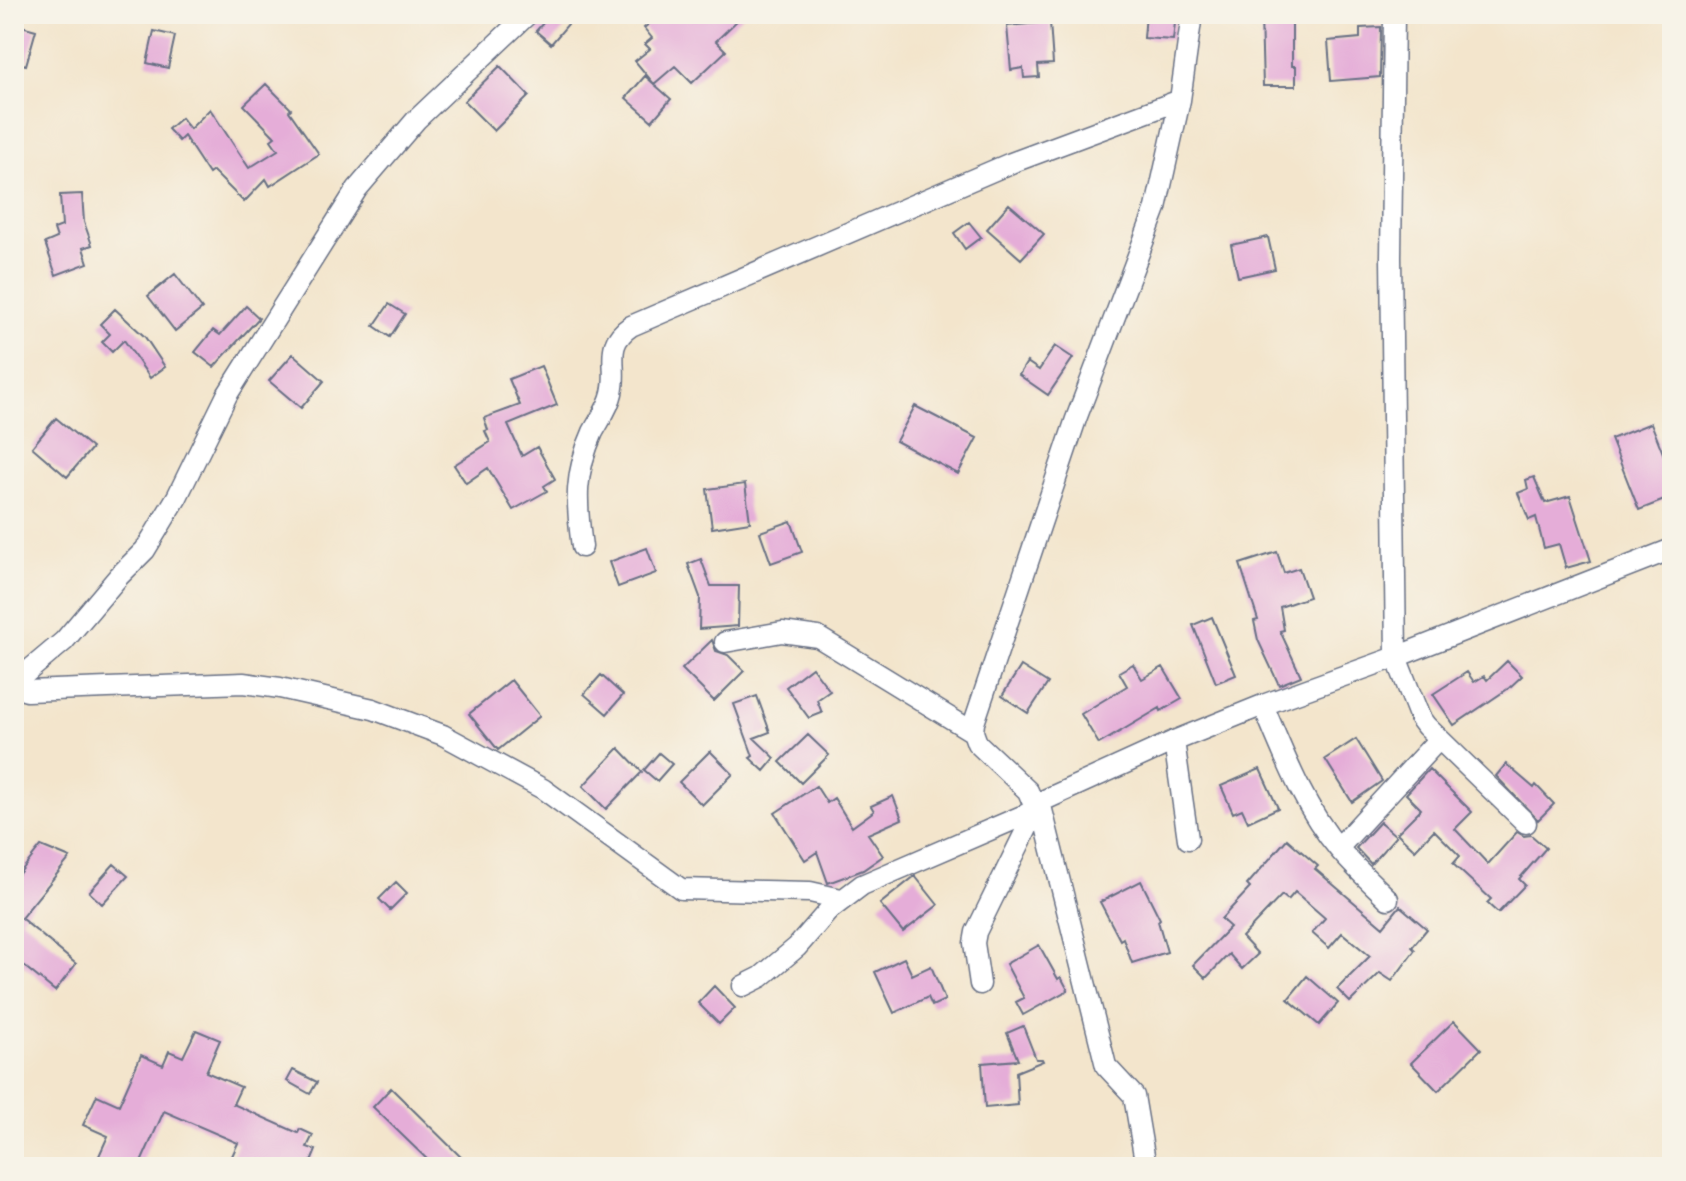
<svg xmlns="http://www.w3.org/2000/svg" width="1686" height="1181" font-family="'EB Garamond',serif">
  <rect width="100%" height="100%" fill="#f7f3e8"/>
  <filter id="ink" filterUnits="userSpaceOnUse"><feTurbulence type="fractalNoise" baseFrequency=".0125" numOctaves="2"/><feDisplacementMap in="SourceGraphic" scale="16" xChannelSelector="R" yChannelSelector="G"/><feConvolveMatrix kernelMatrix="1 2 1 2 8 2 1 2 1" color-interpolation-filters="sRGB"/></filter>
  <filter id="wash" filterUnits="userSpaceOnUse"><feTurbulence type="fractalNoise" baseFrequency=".006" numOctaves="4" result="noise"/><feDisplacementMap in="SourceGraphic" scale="32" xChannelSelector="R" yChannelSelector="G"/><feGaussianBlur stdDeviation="1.8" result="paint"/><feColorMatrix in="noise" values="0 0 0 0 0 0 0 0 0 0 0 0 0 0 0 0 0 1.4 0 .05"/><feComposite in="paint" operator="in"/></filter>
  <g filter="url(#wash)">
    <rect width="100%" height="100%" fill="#f3e5cc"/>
    <g id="blocks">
      <!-- building -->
      <path fill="#e5add8" d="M551 14H558L569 23 551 44 536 31Z
        M661 14H744L716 41 726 51 692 83 675 66 654 84 635 61 650 49 645 44 652 38 644 28Z
        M1146 14H1176L1173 40 1144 38Z
        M1292 15V66H1296V86H1263L1261 16Z
        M1050 22 1053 64 1038 65 1039 77 1024 78 1023 68 1011 70 1007 26Z
        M14 24 36 30 26 65 14 62Z
        M1381 27 1380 77 1331 81 1328 41 1360 38V28Z
        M154 31 175 36 168 68 147 63Z
        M500 66 529 96 494 131 464 101Z
        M645 76 671 99 652 121 626 98Z
        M266 84 291 109 289 111 319 154 270 186 266 179 244 202 213 171 209 174 184 136 179 141 168 129 181 118 190 129 210 109 249 168 278 150 271 140 275 137 244 105Z
        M82 194 84 222 92 245 83 248 88 263 56 275 45 243 57 238 54 229 62 226 60 195Z
        M1009 204 1044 234 1021 259 987 229Z
        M969 222 981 237 965 249 954 233Z
        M1268 237 1275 269 1238 277 1231 245Z
        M175 274 202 309 175 331 148 296Z
        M389 304 405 314 390 337 374 326Z
        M246 306 259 318 214 367 195 352 213 330 220 335Z
        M115 309 145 337 165 367 150 378 124 340 112 352 102 342 110 334 100 324Z
        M1055 346 1073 358 1048 395 1019 375 1027 362 1039 370Z
        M293 354 324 381 301 408 269 381Z
        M541 366 557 405 508 425 522 456 537 447 555 479 544 486 547 491 513 510 488 468 466 483 454 465 490 442 485 431 488 430 484 418 520 405 509 379Z
        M915 406 977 438 958 474 896 441Z
        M56 418 92 448 67 477 32 447Z
        M1651 423 1672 476V497L1639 510 1611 439Z
        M1534 477 1545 503 1570 496 1591 561 1566 568 1559 544 1544 548 1536 517 1529 520 1518 493 1528 489 1526 480Z
        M745 484 750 522 712 528 707 489Z
        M791 521 802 552 771 563 760 532Z
        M647 548 656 573 618 587 609 562Z
        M1277 552 1284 573 1299 568 1309 597 1280 607 1284 630 1280 631 1301 676 1279 685 1258 640 1254 621 1258 620 1240 564Z
        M701 559 711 586H739L738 626 699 629 700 597 688 564Z
        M1212 617 1236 675 1216 683 1193 625Z
        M712 640 716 651 728 655 744 671 714 701 682 669Z
        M1507 661 1522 676 1509 688 1454 725 1433 694 1467 672 1474 682 1484 676 1487 680Z
        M1133 664 1142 679 1163 667 1182 699 1161 711 1160 708 1099 744 1081 714 1127 686 1119 672Z
        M1021 666 1048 683 1028 713 1002 696Z
        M812 667 830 691 817 700 822 713 809 718 786 687Z
        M601 675 623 695 607 714 584 694Z
        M511 680 540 716 498 750 469 714Z
        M757 696 770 732 754 738 775 758 764 771 750 758 753 756 734 704Z
        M808 735 829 755 801 783 780 762Z
        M1356 739 1382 781 1352 802 1325 759Z
        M619 748 642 772 606 809 583 786Z
        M710 751 733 774 702 805 679 782Z
        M659 753 672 764 657 781 644 770Z
        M1506 764 1534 788 1536 785 1554 804 1538 820 1496 776Z
        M1260 769 1278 808 1248 822 1242 809 1233 813 1221 786Z
        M1429 769 1472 812 1455 829 1488 864 1517 832 1524 836 1531 835 1546 848 1519 879 1525 885 1498 913 1487 903 1491 899 1453 864 1460 856 1434 830 1415 850 1397 833 1421 809 1406 794Z
        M816 786 827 803 834 798 852 827 874 811 871 806 893 796 902 819 868 834 883 856 863 870 828 883 817 852 805 860 775 813Z
        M1380 822 1396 836 1371 864 1356 848Z
        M1287 839 1318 866 1315 869 1383 927 1400 906 1427 929 1412 947 1415 950 1392 981 1380 973 1350 1002 1337 989 1370 956 1342 933 1329 948 1312 933 1325 918 1295 892 1288 900 1282 895 1242 937 1258 954 1242 969 1229 954 1206 978 1193 965 1230 927 1221 919 1250 888 1247 885Z
        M41 846 70 858 21 918 76 964 55 991 14 958V880Z
        M114 864 128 876 102 904 89 892Z
        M915 876 938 905 903 932 880 904Z
        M1141 881 1160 919 1158 921 1167 952 1132 963 1123 938 1120 940 1100 902Z
        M396 882 407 893 390 910 379 899Z
        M1039 945 1058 979 1061 977 1068 990 1023 1015 1016 1002 1024 998 1006 964Z
        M904 958 912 975 931 966 945 1000 932 1006 928 997 894 1013 875 972Z
        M1307 976 1338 1003 1319 1025 1288 999Z
        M714 986 735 1008 719 1024 698 1003Z
        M1454 1021 1481 1049 1438 1091 1411 1063Z
        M1023 1026 1036 1059H1042L1043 1061 1016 1072 1018 1105 985 1108 982 1063 1018 1060 1007 1033Z
        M196 1030 220 1040 206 1072 241 1087 233 1104 298 1133 300 1129 313 1135 307 1147 316 1150 309 1167H227L238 1143 164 1111 139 1167H94L108 1136 83 1125 97 1095 119 1105 141 1055 163 1065 169 1051 183 1057Z
        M293 1070 317 1082 310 1094 287 1081Z
        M391 1088 471 1167H435L373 1107Z"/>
    </g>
  </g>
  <g filter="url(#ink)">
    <use href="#blocks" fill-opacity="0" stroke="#676f84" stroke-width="2"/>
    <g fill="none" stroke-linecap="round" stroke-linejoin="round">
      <!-- street casing -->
      <g stroke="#676f84" stroke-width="23">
        <path id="street" d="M1394 14 1391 257 1396 657 1420 718 1426 726 1526 823
          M582 547C576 502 574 474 593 432 600 419 609 407 612 393 619 364 602 346 631 326L1011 163 1180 100
          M725 642 782 632 818 637 973 732
          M14 683 64 641 119 576 145 550 177 497 227 395 357 189 416 120 528 14
          M14 687 27 691 243 683 280 688 373 709 443 735 543 789 681 889 810 892 841 899
          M1263 705C1284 755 1304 808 1339 849 1354 867 1372 883 1388 899
          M1174 741 1188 839
          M1040 802 1106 1066 1134 1096 1146 1167
          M1338 848 1438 740
          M980 984 974 943 976 932 1036 810 1028 791 977 743 973 732 974 723 1076 419 1156 208 1180 100 1192 14
          M743 986 761 977 797 947 829 910 862 885 1036 810 1040 802 1174 741 1263 705 1396 657 1672 549"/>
      </g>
      <!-- street -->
      <use href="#street" stroke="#fff" stroke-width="20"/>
    </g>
  </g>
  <!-- margin -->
  <rect width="1686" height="1181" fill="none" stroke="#f7f3e8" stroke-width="48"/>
</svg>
